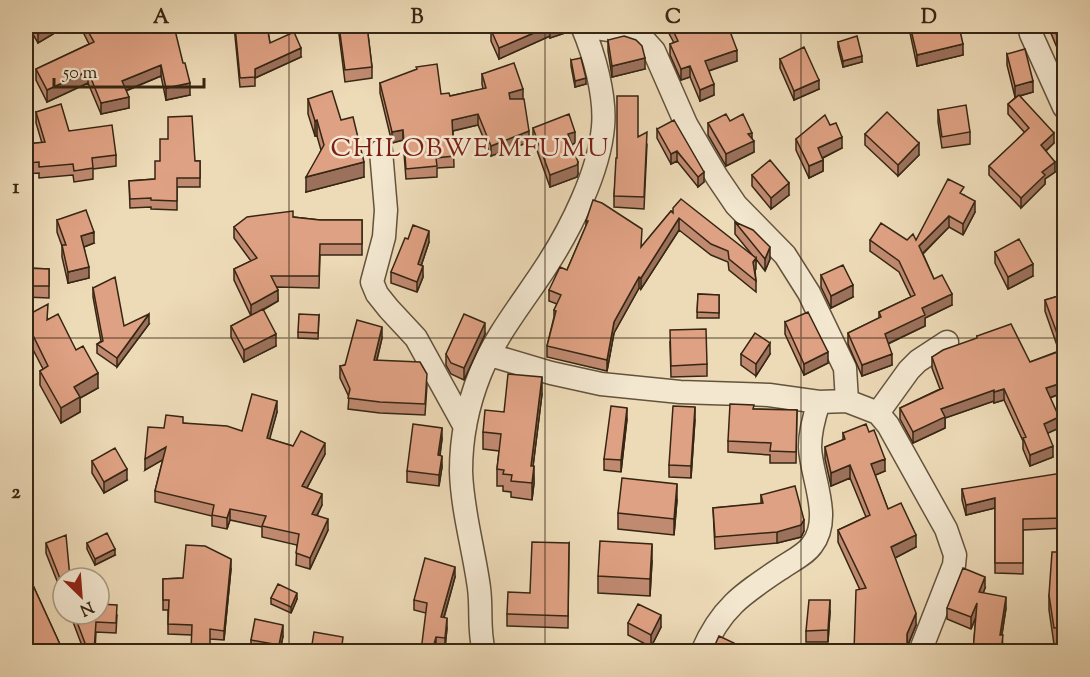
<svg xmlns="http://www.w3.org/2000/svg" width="1090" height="677" font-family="'Sorts Mill Goudy',serif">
  <rect width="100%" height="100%" fill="#eddab7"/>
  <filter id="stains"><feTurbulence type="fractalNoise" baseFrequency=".00333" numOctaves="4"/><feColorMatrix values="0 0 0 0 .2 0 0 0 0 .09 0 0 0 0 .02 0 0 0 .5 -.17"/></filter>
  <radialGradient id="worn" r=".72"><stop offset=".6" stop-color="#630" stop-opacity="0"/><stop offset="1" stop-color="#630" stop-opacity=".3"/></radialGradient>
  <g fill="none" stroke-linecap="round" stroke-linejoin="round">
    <!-- street casing -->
    <g stroke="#64533c" stroke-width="25">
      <path id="street" d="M582 26 621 32 644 40 654 51 686 124 717 177 736 205 785 255 809 293 845 368 847 401
        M1029 26 1031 34 1064 107
        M381 151 386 210 384 237 372 282 377 294 389 309 416 338 465 427
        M490 355 551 373 601 384 680 392 769 395 819 402 847 401 878 413 888 425 946 529 955 555 954 565 920 652
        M878 413 909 370 918 361 947 342
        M484 652C478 628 482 611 479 588 474 550 462 510 461 471 461 439 468 404 480 374 496 334 524 301 547 265 571 228 599 172 603 127 606 96 594 54 582 26
        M702 652C721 607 744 593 783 567 792 561 806 554 812 545 833 518 811 477 810 447 810 431 814 417 819 402"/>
    </g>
    <!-- street -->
    <use href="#street" stroke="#f3e7d0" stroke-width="22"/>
  </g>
  <!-- wall -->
  <path fill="#c08a71" stroke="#362613" stroke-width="1.5" d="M28 26H53V34L38 43Z
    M82 26H133L190 95 166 100 161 76 126 91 129 108 101 114 88 83 47 102 36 80V69L89 44 82 30Z
    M234 26H267L270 43 301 57 255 78V86L240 87Z
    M338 26H367L372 67V78L345 82Z
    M568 26V32L550 38V36L499 59 491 41V30Z
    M665 26H728L737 61 709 71 714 95 700 101 690 77 681 80 670 55V44L674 43Z
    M910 26H959L963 55 917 66 910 33Z
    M1050 26H1065V61L1063 62 1050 31Z
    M608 40 645 69 612 77 608 51Z
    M838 42 862 62 843 67 838 47Z
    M1007 54 1033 92 1020 96 1054 143 1046 151 1055 172 1045 179V184L1021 208 989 175V166L1025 133 1008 114V104L1016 97H1015L1007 65Z
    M780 59 819 89 794 100 780 68Z
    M571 60 586 84 575 87 571 66Z
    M482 74 523 99 529 142 491 156 478 125 453 131 454 167 437 168V177L406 179 403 140 392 143 380 93V83L450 96 483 89 482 84Z
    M308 99 341 120 364 177 306 192 321 150 317 136H315L308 114Z
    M938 110 970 132V144L942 148 938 122Z
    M36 112 69 131 116 155V166L93 169V179L74 182 73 175 39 178V173L26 174V144L42 143 36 123Z
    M730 121 752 139 754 152 726 166 708 135V123Z
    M830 125 842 148 823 158V171L809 178 796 150V139Z
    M533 128 575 143 571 145 578 174 577 177 550 187 533 139Z
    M657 129 704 182 698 187 677 161 671 164 657 138Z
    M865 134 919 155 898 176 865 145Z
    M638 137 647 144 644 209 614 207V196L617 158Z
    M195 161H200V187H177V210L151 209V207L130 208 129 181 155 179Z
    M752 175 789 195 771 209 752 186Z
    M964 195 975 212 963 235 949 227 923 254 934 279 952 305 925 318V326L888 344 892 365 862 376 848 344V333L879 318V312L911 297 899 272 870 251V240H916Z
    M671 211 753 256 735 234V222L770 259 765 271 756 259 755 270 756 281V292L729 270 728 262 711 255 679 230 641 289 639 288 614 333 607 371 547 357V346L554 317V310L557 304 549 301V290L567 270 586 226V221L642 246Z
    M293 217 320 220H362V255H320L319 288 277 287 278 301 263 310 276 346 244 362 231 337V326L251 316 234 280V269L251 261 234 238V227Z
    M57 220 94 243 84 247 89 278 68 283 62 257V246L57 232Z
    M408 239 429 242 421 266 423 277 417 292 391 283V272Z
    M995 252 1033 276 1008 289 995 263Z
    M26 268 49 269V298L26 297Z
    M821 275 853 297 831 308 821 287Z
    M93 288 124 326 149 324 117 367 97 353V344L101 341 93 297Z
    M698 294 719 295V318H697Z
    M1065 294V392L1050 398 1059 428 1047 433 1053 457 1030 466 1023 449V441L1004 400 994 403V401L945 418V428L913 443 900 419V408L940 389 932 368V357L977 339V336L1030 362 1059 351 1045 311V300Z
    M319 315 318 339 298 338V332Z
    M26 316 48 319 76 350 98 388 80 398V412L61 423 40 385V371L43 369 26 336Z
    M785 322 828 363 804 375 785 334Z
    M485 334 464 380 451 374 446 365V354Z
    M382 338 377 360 427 385 425 415 380 413 348 409 349 397 340 378V366L345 365Z
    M670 342 707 364V376L671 377Z
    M741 354H770L756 376 741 365Z
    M542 394 533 466 534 483 532 500 511 497V492L503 491V486H497V469L499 451 483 449V432L504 412Z
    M754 409 797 410 796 463H770V455L728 452V441Z
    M277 412 269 439 293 446 325 454 307 488 322 505 317 516 328 530 310 569 296 565 297 545 262 537V527L230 520 227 529 212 526V516L155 502V491L163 459 145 470 164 428 183 423 242 431Z
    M627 419 621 472 604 470V459Z
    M695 419 691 478 669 477V465Z
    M843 433 885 471 875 475 888 509 916 547 895 558 916 625 908 645 854 651 860 590 838 542V530L866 517 850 478 831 486 825 459V447L843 440Z
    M442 439 440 456 442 467 439 486 407 482V471Z
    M92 461 127 480 104 493 92 473Z
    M962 489H1065V528L1023 530V574L995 573V508L966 515 962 500Z
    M761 495 804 531 801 537 777 543 715 549 713 508 761 504Z
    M677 500 674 535 618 529V513Z
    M46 543 63 578V596L46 553Z
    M87 543 115 555 95 565 87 549Z
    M569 543 568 628 507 626V614L530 593Z
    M1065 552V642L1054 644 1049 610V595Z
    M652 561 650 596 598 593V576Z
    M231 569 224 640 210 639 192 635 168 634V610H163V579L183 578Z
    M26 570 63 651H26Z
    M455 577 444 618 447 628 445 648 436 647 426 613 414 610V600Z
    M985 588 983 593 1006 608 1002 635 1003 646V651H973L976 617 971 629 947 619V608Z
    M271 598 297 599 291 613 271 604Z
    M830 612 828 642H806V631Z
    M70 614 117 615 116 633 96 632 95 651H84Z
    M628 623 661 627 651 647 628 635Z
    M283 636 280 651H251V640Z"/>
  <!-- shaded-wall -->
  <path fill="#9c715c" stroke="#362613" stroke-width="1.5" d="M52 26H53V34L38 43V34Z
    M550 26V36L499 59V48Z
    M555 26H568V32L550 38V27Z
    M963 44V55L917 66V55Z
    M301 48V57L255 78V69Z
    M737 50V61L705 72V61Z
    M1063 50H1065V61L1063 62Z
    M862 56V62L843 67V61Z
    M645 58V69L612 77V66Z
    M161 65V76L122 92V81Z
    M690 66V77L681 80V69Z
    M88 71V83L47 102V90Z
    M586 78V84L575 87V81Z
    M819 80V89L794 100V91Z
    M1033 81V92L1015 97V86Z
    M190 83V95L166 100V88Z
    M714 84V95L700 101V90Z
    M523 89V100L509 103V93Z
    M129 97V108L101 114V103Z
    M478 114V125L452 131V120Z
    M317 120V136H315V121Z
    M403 130V140L392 143V132Z
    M529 131V142L491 156V146Z
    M575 132V143L568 146V134Z
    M752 133V142L754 141V152L726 166V154L748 134Z
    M1054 133V143L1041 155V145Z
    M842 137V148L818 160V148Z
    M919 143V155L898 176V165Z
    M677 151V161L671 164V154Z
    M823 160V171L809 178V166Z
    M364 162V177L306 192V177Z
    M578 162V174L577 177 550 187V175Z
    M1055 162V172L1045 179V184L1021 208V198L1042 172Z
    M704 172V182L698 187V177Z
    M789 183V195L771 209V198Z
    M975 201V212L963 235V224Z
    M949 216V227L919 257V246Z
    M679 218V230L641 289V278Z
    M429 231V242L418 275V264Z
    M94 232V243L81 248V236Z
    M770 247V259L765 271V259Z
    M756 258V269L753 273V262Z
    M1033 264V276L1008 289V277Z
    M423 266V277L417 292V282Z
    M89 267V278L68 283V272Z
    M639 277V288L614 333 607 371V360L614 322Z
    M853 285V297L831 308V296Z
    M278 290V301L251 316V305Z
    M952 294V305L925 318V326L885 345V334L922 308Z
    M149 314V324L117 367V358Z
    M485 323V334L464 380V368Z
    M382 327V338L374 371V360Z
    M276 334V346L244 362V350Z
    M770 343V354L756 376V364Z
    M828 352V363L804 375V364Z
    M892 354V365L862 376V365Z
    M98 373V388L80 398V412L61 423V408L74 387Z
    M542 377V394L531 483V466Z
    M1065 382V392L1046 399V388Z
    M1004 389V400L994 403V392Z
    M994 390V401L945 418V428L913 443V432L941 409Z
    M277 401V412L267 449V438Z
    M695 407V419L691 478V466Z
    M627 408V419L621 472V460Z
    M1059 417V428L1044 435V424Z
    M442 428V439L438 467V455Z
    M325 443V454L302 497V486Z
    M1053 446V457L1030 466V455Z
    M166 447V458L145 470V459Z
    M442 456V467L439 486V475Z
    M885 459V471L871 477V464Z
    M850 465V478L831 486V473Z
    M534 466V483L532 500V483Z
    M127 469V480L104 493V482Z
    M677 484V500L674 535V519Z
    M322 494V505L312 525V514Z
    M995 498V508L966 515V505Z
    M230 509V520L227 529V518Z
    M328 519V530L310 569V558Z
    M804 520V531L801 537 777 543V532Z
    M916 535V547L891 560V547Z
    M652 544V561L650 596V579Z
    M115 549V555L95 565V559Z
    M231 559V569L224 640V631Z
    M455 567V577L441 627V617Z
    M985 577V588L979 604V592Z
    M297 593V599L291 613V607Z
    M1006 597V608L1000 646V635Z
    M830 600V612L828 642V630Z
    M977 603V614L971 629V617Z
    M916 613V625L907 647V651V634Z
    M661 615V627L651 647V635Z
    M447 618V628L445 648V638Z
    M283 625V636L280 651H279V645Z
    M436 637V647L435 651H432Z
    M734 643V651H730Z"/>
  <!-- building -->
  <path fill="#dfa183" stroke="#362613" stroke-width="1.5" d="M33 26H52L38 34Z
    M85 26H133L135 28 147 26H174L183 63H185L190 83 166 88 161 65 122 81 129 97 101 103 88 71 47 90 36 69 94 42Z
    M235 26H267L270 43 294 32 301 48 255 69V77L240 78Z
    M339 26H367L372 67 345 70Z
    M501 26H550L499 48 491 30Z
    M671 26H728L737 50 705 61 714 84 700 90 690 66 681 69 670 44 678 41Z
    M910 26H959L963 44 917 55Z
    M1053 26H1065V50H1063Z
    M624 36 636 40 642 46 645 58 612 66 608 40Z
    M857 36 862 56 843 61 838 42Z
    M804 47 819 80 794 91 780 59Z
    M1025 49 1033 81 1015 86 1007 54Z
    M581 58 586 78 575 81 571 60Z
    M514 63 523 89 509 93 510 99H524L529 131 491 146 478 114 452 120 454 156 436 158 437 166 406 169 403 130 392 132 380 83 417 69 416 67 437 64 441 94 449 93 450 96 486 88 482 74Z
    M332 91 341 120 353 117 364 162 306 177 324 145 317 120 315 121 308 99Z
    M1019 95 1054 133 1041 145 1055 162 1042 172 1045 175 1021 198 989 166 1029 128 1008 104Z
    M617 96H638V137L647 132 644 197 614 196 616 158H617Z
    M61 104 69 131 112 125 116 155 92 158 93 168 74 171 73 164 39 167V162L26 163V144L45 142 36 112Z
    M966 105 970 132 942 137 938 110Z
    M887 112 919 143 898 165 865 134Z
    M569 114 575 132 568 134 578 162 577 165 550 175 533 128Z
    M726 114 730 121 743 114 752 133 748 134 754 141 726 154 708 123Z
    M825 115 830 125 836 123 842 137 818 148 823 160 809 166 796 139Z
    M192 116 195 161H200V178H177V201L151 200V198L130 199 129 181 155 179V161H160V139H168V117Z
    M674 120 704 172 698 177 677 151 671 154 657 129Z
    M770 160 789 183 771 198 752 175Z
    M948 179 964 187 960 193 975 201 963 224 949 216 919 246 934 279 942 275 952 294 922 308 925 315 885 334 892 354 862 365 848 333 881 317 879 312 915 295 899 261 870 240 881 223 907 240 913 234 916 240Z
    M681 199 756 258 753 262 756 281 729 259 728 251 711 244 679 218 641 278 639 277 614 322 607 360 547 346 556 311 554 310 561 295 549 290 560 267 567 270 588 221H586L593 200 602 203 642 229 641 247 671 211 673 213V208Z
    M86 210 94 232 81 236 89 267 68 272 62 245H66L57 220Z
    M293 211V217L320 220H362V244H320L319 276H271L278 290 251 305 234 269 257 258 234 227 247 217Z
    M735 222 753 230 770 247 765 259Z
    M413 225 429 231 418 264 423 266 417 282 391 272 405 238 408 239Z
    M1019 239 1033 264 1008 277 995 252Z
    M843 265 853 285 831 296 821 275Z
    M26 268 49 269V286H26Z
    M115 277 124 326 149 314 117 358 97 344 103 341 93 288Z
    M698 294 719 295V313L697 312Z
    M1065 294V382L1046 388 1059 417 1044 424 1053 446 1030 455 1023 438 1026 437 1004 389 994 392V390L941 409 945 417 913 432 900 408 943 388 932 357 943 350 977 338V336L1011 324 1030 362 1063 350 1045 300Z
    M48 304 47 320 58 314 76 350 83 346 98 373 74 387 80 397 61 408 40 371 48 366 26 321V316Z
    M263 309 276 334 244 350 231 326Z
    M808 312 828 352 804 364 785 322Z
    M299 314 319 315 318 333 298 332Z
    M464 314 485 323 464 368 451 363 446 354Z
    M357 320 382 327 374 360 420 362 427 374 425 404 380 402 348 398 350 389 340 366 345 365Z
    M706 329 707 364 671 366 670 330Z
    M755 333 770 343 756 364 741 354Z
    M508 374 542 377 531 466H534L532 483 511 481 512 475 503 474 504 470 497 469 501 434 483 432 485 410 504 412Z
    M252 394 277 401 267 438 293 446 301 431 325 443 302 486 322 494 312 514 328 519 310 558 296 553 299 534 262 526 266 516 230 509 227 518 212 515 214 505 155 491 166 447 145 459 148 427 164 428 166 415 183 417V423L227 426 242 431Z
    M730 404 754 405 753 409 797 410 796 452 770 451 771 443 728 441Z
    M611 406 627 408 621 460 604 459Z
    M673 406 695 407 691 466 669 465Z
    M413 424 442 428 438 455 442 456 439 475 407 471Z
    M866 424 869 432 874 430 885 459 871 464 888 509 901 503 916 535 891 547 916 613 907 634V642L909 647 914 651H854L856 590 866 588 838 530 870 515 850 465 831 473 825 447 845 439 843 433Z
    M115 448 127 469 104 482 92 461Z
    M1062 473 1065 489V518L1023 519V563H995V498L966 505 962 489Z
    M622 478 677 484 674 519 618 513Z
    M795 486 804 520 801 525 777 532 715 537 713 508 763 503 761 495Z
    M107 533 115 549 95 559 87 543Z
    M66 535 70 578H63V586L46 543Z
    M600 541 652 544 650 579 598 576Z
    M532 542 569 543 568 616 507 614 508 592 530 593Z
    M186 545 205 546 231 559 224 631 210 629V651H191L192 625 168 624 169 600H163V579L183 578Z
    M1052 552H1065V627L1054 628 1049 595Z
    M425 558 455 567 441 617 447 618 445 638 436 637 432 651H421L427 603 414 600Z
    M963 568 985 577 979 592 1006 597 1000 635H1003L1001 651H973L977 603 971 617 947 608Z
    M26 570 63 651H30L26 640Z
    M278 584 297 593 291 607 271 598Z
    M809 600H830L828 630 806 631Z
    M99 604 117 605 116 623 96 622 94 651H88L74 614H99Z
    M638 604 661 615 651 635 628 623Z
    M255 619 283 625 279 645 251 640Z
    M314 632 343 637 342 645 364 648V651H311Z
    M719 636 734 643 730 651H707L714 647Z
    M593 649 607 651H593Z"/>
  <!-- grid -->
  <path fill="none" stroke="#362613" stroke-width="1.5" stroke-opacity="0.55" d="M289 26V652M545 26V652M801 26V652M26 338H1064"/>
  <g text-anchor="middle" stroke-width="5" stroke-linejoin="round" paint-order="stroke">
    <!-- quarter labels -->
    <g font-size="26" letter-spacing="1.5" fill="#7a1f14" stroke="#f3e7d0">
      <text x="470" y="156">CHILOBWE MFUMU</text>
    </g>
  </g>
  <!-- margin -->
  <rect width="1090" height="677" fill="none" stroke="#eddab7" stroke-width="66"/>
  <!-- north arrow -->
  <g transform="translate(81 596) rotate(155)"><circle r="28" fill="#f3e7d0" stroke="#a79a84" stroke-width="1.5"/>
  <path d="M0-4.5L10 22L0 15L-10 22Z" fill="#8f2418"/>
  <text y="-9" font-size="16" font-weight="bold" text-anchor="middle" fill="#362613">N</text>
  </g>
  <!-- scale -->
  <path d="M54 78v9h150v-9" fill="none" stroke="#362613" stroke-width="3"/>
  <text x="63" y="78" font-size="18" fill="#362613" stroke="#f3e7d0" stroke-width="4.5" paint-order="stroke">50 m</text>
  <rect x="33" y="33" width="1024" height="611" fill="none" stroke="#362613" stroke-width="2"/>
  <g font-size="20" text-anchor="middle" font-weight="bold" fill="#362613">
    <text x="161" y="23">A</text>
    <text x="417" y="23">B</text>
    <text x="673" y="23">C</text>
    <text x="929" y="23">D</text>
    <text x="16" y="193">1</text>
    <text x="16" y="498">2</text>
  </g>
  <rect width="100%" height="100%" filter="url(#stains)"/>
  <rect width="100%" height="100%" fill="url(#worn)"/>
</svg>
